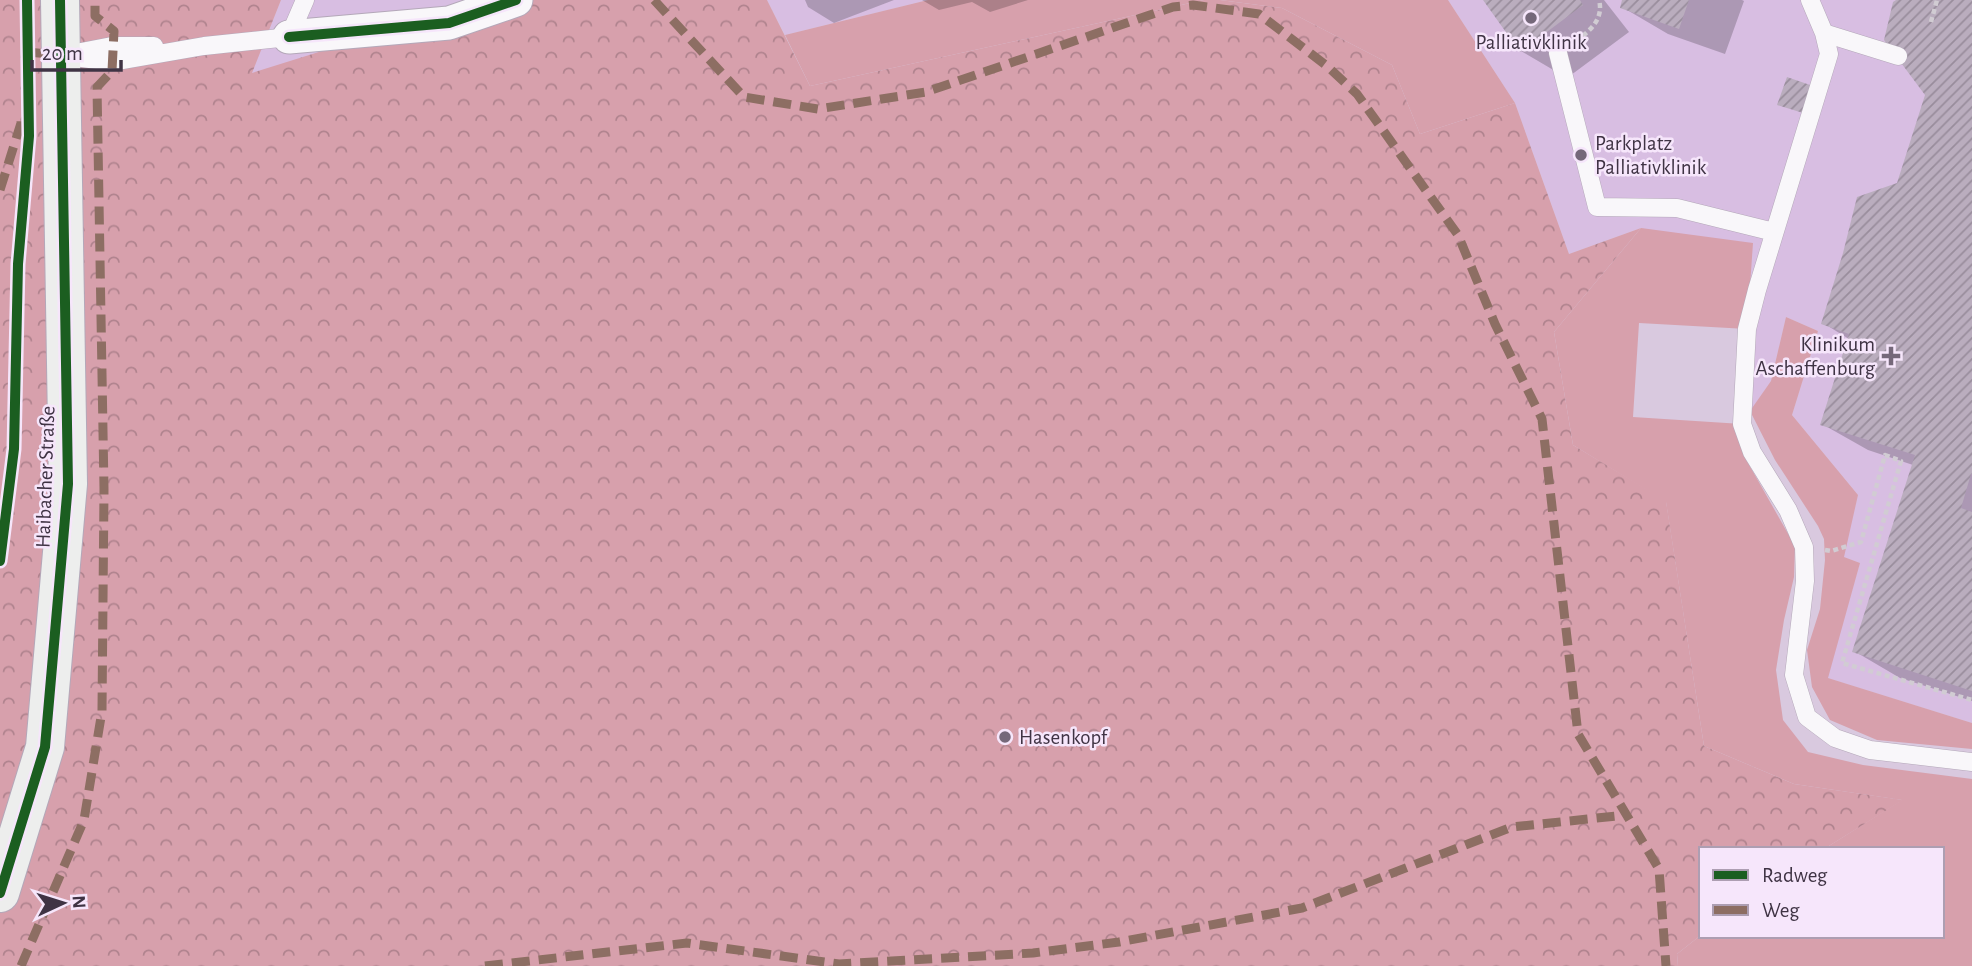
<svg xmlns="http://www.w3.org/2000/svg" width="1972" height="966" font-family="'Alegreya Sans',sans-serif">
  <defs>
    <pattern id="forest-crowns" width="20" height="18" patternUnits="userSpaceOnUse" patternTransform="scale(1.75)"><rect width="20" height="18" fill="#d7a0ac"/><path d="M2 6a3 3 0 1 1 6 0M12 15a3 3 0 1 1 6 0" fill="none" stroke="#b0838e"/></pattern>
    <pattern id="building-hatch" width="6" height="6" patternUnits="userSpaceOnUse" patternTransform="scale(1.75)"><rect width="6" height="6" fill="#baadbe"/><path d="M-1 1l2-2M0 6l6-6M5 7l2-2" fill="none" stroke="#998d9c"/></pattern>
  </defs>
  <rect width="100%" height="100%" fill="#d9c9df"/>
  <!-- built -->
  <path fill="#d8bee2" d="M281 0H485L251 74Z
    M767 0H928L785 35Z
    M1448 0H1972V723L1827 678 1860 563 1843 557 1858 495 1792 415 1818 331 1786 317 1771 381 1742 424 1747 329 1641 228 1569 254 1515 103Z"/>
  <!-- green -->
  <path fill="#d7a0ac" d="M928 0H1204L810 86 785 35Z
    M1220 0H1448L1515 103 1420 134 1392 65 1282 8Z
    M1641 228 1753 243 1747 329 1639 323 1633 417 1742 424 1743 454 1795 546 1794 577 1784 620 1776 670 1783 720 1808 752 1863 765 1972 779V966H1678L1677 954 1701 935 1942 936V849H1824L1902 800 1794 784 1704 746 1666 502 1573 445 1554 332Z
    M1786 317 1818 331 1792 415 1858 495 1844 557 1860 563 1828 678 1972 723V749L1877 740 1830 720 1812 687 1807 650 1820 609 1825 560 1824 539 1818 526 1775 460 1750 411 1771 381Z"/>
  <!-- forest -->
  <path fill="url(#forest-crowns)" d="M0 0H281L252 73 485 0H767L810 86 1204 0H1220L1282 8 1392 65 1420 134 1515 103 1569 254 1641 228 1554 332 1573 445 1666 501 1704 746 1794 784 1903 800 1824 849H1701V935L1677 954 1678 966H0Z"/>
  <!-- shadow -->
  <path fill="#0003" d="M805 0H894L834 23 808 7Z
    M922 0H1028L990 12 972 2 939 10Z
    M1485 0H1604L1629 32 1567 78 1521 51Z
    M1624 0H1742L1744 1 1725 54 1668 34 1622 7Z
    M1899 0H1972V701L1900 678 1854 651 1913 465 1868 450 1822 424 1849 339 1823 323 1898 184 1927 95Z"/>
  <!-- building -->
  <path fill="url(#building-hatch)" d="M1483 0H1580L1583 5 1520 52Z
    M1622 0H1689L1679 29 1620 8Z
    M1896 0H1972V474H1971L1961 508 1972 512V691L1852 652 1915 455 1820 425 1849 334 1821 324 1843 253 1857 197 1897 183 1925 95 1884 40 1893 2Z
    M1787 77 1813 86 1803 113 1777 105Z"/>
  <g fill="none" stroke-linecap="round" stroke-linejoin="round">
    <!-- lane casing -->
    <g stroke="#b4a8b9" stroke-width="19">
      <path id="lane" d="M1810 0 1824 33 1829 54 1757 290 1747 329 1742 424 1752 452 1788 510 1804 547 1805 581 1794 675 1807 717 1835 738 1870 750 1972 762
        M1824 33 1898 56
        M81 52 112 46H154
        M1558 53 1597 207 1677 208 1774 232
        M60 55 112 62 204 46 289 37 305 0"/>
    </g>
    <!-- street casing -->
    <g stroke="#b4a8b9" stroke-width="35">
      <path id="street" d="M289 37 449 23 516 0"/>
    </g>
    <!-- secondary casing -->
    <g stroke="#b4a8b9" stroke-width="40">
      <path id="secondary" d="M0 893 45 747 68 484 60 0"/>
    </g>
    <!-- path -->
    <path stroke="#d1ccd3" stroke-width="4.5" stroke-dasharray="5 3.5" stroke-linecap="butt" d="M1931 22 1937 0
      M1576 41C1590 31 1604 19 1599 0
      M1825 550 1831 551 1861 542 1885 455 1901 461 1842 663 1972 700"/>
    <!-- lane -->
    <use href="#lane" stroke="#f9f7fa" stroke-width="18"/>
    <!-- street -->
    <use href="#street" stroke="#f9f7fa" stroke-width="33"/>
    <!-- secondary -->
    <use href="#secondary" stroke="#edeeed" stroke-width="38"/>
    <!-- quiet -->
    <path stroke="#8d6e63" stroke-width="9" stroke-dasharray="18 9" stroke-linecap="butt" d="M654 0 744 97 818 109 926 92 1173 7 1193 5 1259 14 1327 66 1357 94 1458 235 1495 324 1542 419 1578 734 1659 869 1666 966
      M27 52 60 55
      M0 190 21 123V115
      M21 966 84 820 102 711 104 489 97 87 112 71 114 31 95 16V0
      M485 966 687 943 839 964 1033 953 1119 942 1302 908 1512 827 1626 815"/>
    <!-- cycleway casing -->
    <g stroke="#f6e6fb" stroke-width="15">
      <path id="cycleway" d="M289 37 449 23 516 0
        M0 561 14 449 18 264 29 136 27 0
        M0 893 45 747 68 484 60 0"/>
    </g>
    <!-- cycleway -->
    <use href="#cycleway" stroke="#1b5e20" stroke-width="10"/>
  </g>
  <!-- markers -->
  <g fill="#75687a" stroke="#f6e6fb" stroke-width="2.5">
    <circle cx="1531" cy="18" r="7"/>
    <circle cx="1581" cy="155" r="7"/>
    <path d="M1887.5 345.5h7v7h7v7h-7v7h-7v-7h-7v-7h7z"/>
    <circle cx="1005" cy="737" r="7"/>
  </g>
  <g text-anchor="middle" stroke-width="5" stroke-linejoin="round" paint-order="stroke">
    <!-- poi labels -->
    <g font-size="21" fill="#3f3344" stroke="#f6e6fb" text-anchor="start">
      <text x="1531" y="49" text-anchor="middle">Palliativklinik</text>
      <text x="1595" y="150">Parkplatz<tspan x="1595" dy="24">Palliativklinik</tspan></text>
      <text x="1875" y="351" text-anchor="end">Klinikum<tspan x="1875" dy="24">Aschaffenburg</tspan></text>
      <text x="1019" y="744">Hasenkopf</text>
    </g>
    <!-- street labels -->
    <g font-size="21" fill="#3f3344" stroke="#f6e6fb">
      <text transform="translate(45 477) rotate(-88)" y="7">Haibacher Straße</text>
    </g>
  </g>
  <!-- legend -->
  <rect x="1699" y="847" width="245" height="91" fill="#f6e6fb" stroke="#ad9eb2" stroke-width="2"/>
  <rect x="1713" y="870" width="35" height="10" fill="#1b5e20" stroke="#ad9eb2" stroke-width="2"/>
  <text x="1762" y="882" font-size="21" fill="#3f3344">Radweg</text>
  <rect x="1713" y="905" width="35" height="10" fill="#8d6e63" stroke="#ad9eb2" stroke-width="2"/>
  <text x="1762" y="917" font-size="21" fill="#3f3344">Weg</text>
  <!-- north arrow -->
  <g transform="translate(63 903) rotate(86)" stroke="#f6e6fb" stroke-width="5" paint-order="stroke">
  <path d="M0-5L12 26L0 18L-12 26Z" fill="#3f3344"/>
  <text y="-10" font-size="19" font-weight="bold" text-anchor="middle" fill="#3f3344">N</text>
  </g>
  <!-- scale -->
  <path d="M32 60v10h89v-10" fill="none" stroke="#3f3344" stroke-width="3.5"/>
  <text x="42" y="60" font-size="21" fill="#3f3344" stroke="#f6e6fb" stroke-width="5" paint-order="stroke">20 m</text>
</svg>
